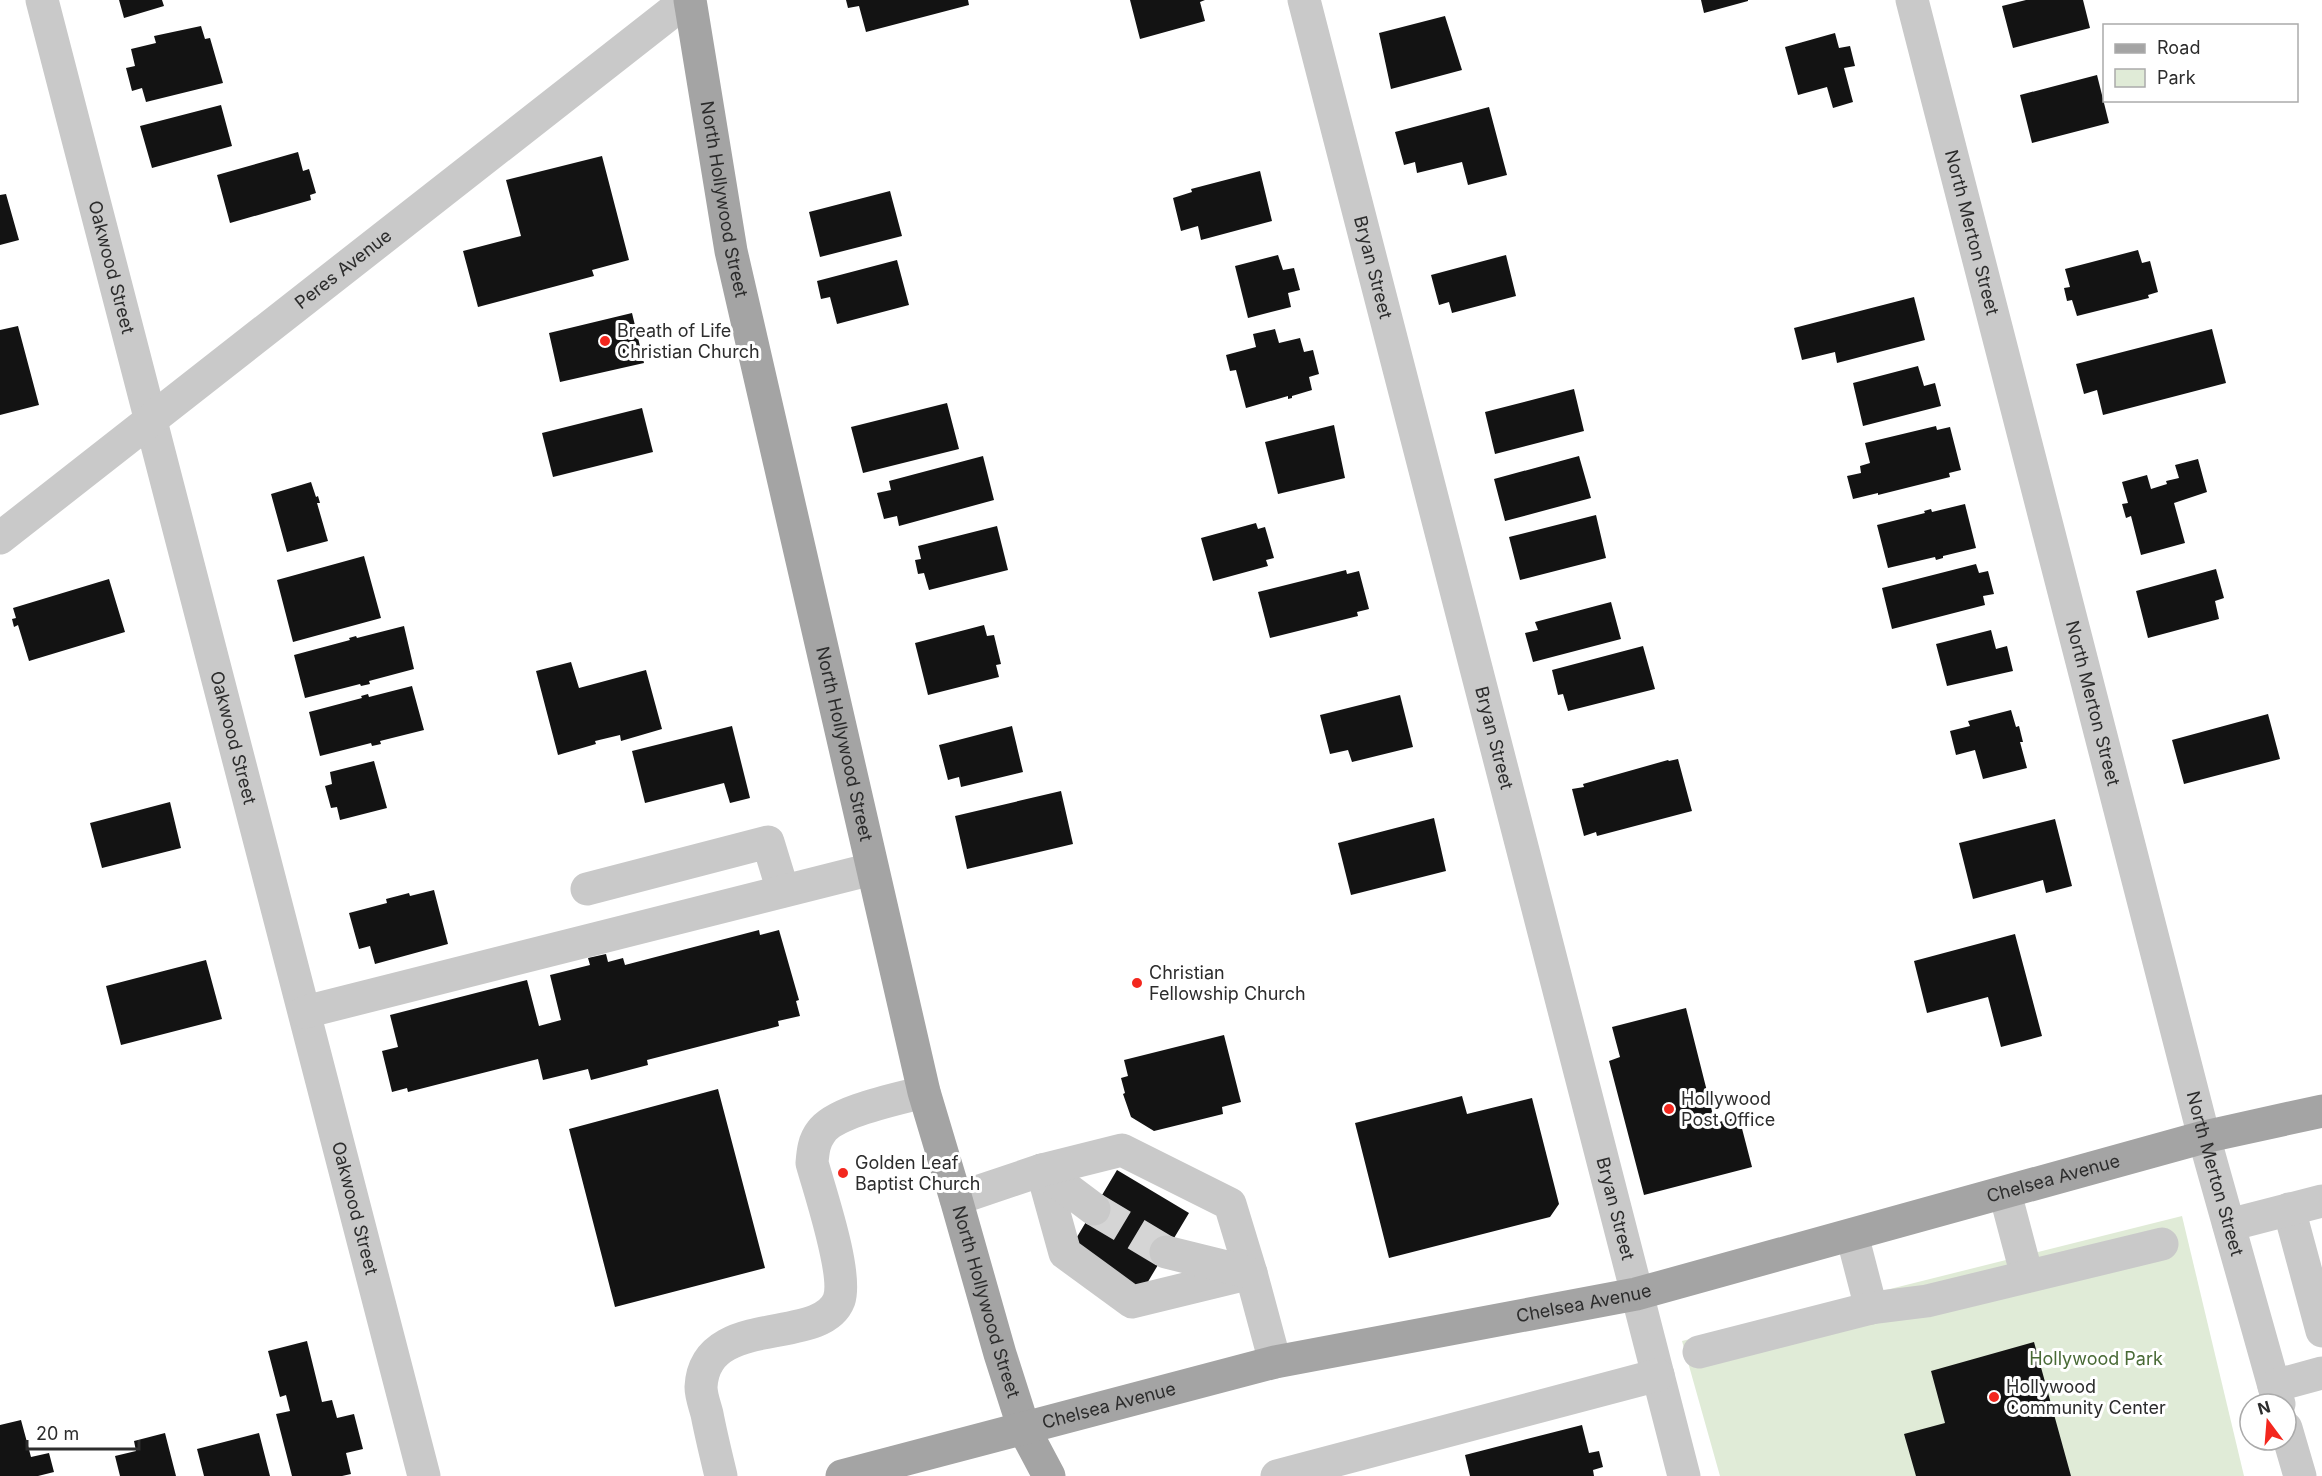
<svg xmlns="http://www.w3.org/2000/svg" width="2322" height="1476" font-family="Inter,sans-serif">
  <rect width="100%" height="100%" fill="#fff"/>
  <!-- green -->
  <path fill="#e0ebd7" d="M2182 1216 2244 1476H1720L1682 1341Z"/>
  <!-- building -->
  <path fill="#131313" d="M119 0H162L164 6 124 18Z
    M846 0H968L969 5 866 32 859 6 848 8Z
    M1130 0H1205L1200 2 1205 21 1140 39Z
    M1701 0H1748V1L1704 13Z
    M2026 0H2083L2090 28 2013 48 2002 6Z
    M1445 16 1462 70 1391 89 1379 33Z
    M201 26 205 39 210 38 223 83 146 102 142 88 132 91 126 68 135 66 131 49 156 43 154 36Z
    M1835 33 1839 48 1850 46 1855 66 1844 68 1853 102 1833 108 1827 87 1798 95 1785 47Z
    M2097 75 2109 123 2032 143 2020 95Z
    M221 105 232 146 152 168 140 126Z
    M1489 107 1507 175 1468 185 1462 162 1417 173 1415 162 1404 165 1395 132Z
    M298 152 303 171 309 169 316 193 310 195 311 200 230 223 217 175Z
    M602 156 629 260 592 270 594 276 478 307 463 251 521 236 506 180Z
    M1260 171 1272 221 1201 240 1198 226 1181 231 1173 198 1192 192 1191 189Z
    M890 191 902 236 820 257 809 212Z
    M6 194 19 240 0 245V195Z
    M2138 250 2142 263 2150 261 2158 292 2148 295 2149 298 2077 316 2072 300 2067 301 2064 288 2070 287 2065 269Z
    M1278 255 1283 270 1294 268 1300 290 1288 293 1291 307 1248 318 1235 266Z
    M1506 255 1516 296 1452 313 1449 302 1439 305 1431 275Z
    M897 260 909 305 837 324 830 297 821 299 817 281Z
    M1914 297 1925 340 1837 363 1835 352 1802 360 1794 328Z
    M632 313 644 363 560 382 549 333Z
    M18 326 39 405 0 415V330Z
    M1275 329 1279 343 1300 338 1304 352 1313 350 1319 374 1309 377 1312 390 1292 396V398L1288 399V396L1246 408 1236 370 1230 371 1226 355 1256 347 1253 334Z
    M2212 329 2226 383 2103 415 2097 390 2084 394 2076 364Z
    M1918 366 1924 386 1935 383 1941 406 1863 426 1853 383Z
    M1574 389 1584 431 1495 454 1485 412Z
    M947 403 959 449 863 473 851 427Z
    M642 408 653 452 553 477 542 433Z
    M1334 425 1345 478 1278 494 1265 442Z
    M1936 426 1937 430 1950 427 1961 470 1949 473 1950 477 1878 495V493L1853 499 1847 476 1861 473 1860 466 1870 463 1865 443Z
    M983 456 994 500 899 526 897 516 884 519 877 493 891 490 889 481Z
    M1579 456 1591 498 1505 521 1494 479Z
    M2198 459 2207 492 2174 503 2185 543 2141 555 2131 516 2126 518 2122 504 2128 503 2122 482 2147 475 2151 489 2167 484 2166 481 2179 478 2175 465Z
    M311 482 316 497 318 496 320 503H317L328 541 287 552 271 494Z
    M1965 504 1976 548 1943 556V558L1936 560 1935 557 1888 568 1877 525 1925 513 1924 511 1931 509 1932 512Z
    M1596 515 1606 558 1520 580 1509 537Z
    M1256 523 1258 529 1265 527 1274 558 1266 560 1268 566 1213 581 1201 538Z
    M997 526 1008 570 929 590 924 573 918 574 915 560 921 559 918 546Z
    M364 556 381 618 293 642 277 580Z
    M1976 564 1979 573 1988 571 1994 594 1983 596 1985 605 1892 629 1882 588Z
    M2216 569 2224 598 2215 601 2219 619 2148 638 2136 591Z
    M1346 570 1347 574 1359 571 1369 609 1357 612 1358 616 1270 638 1258 592Z
    M109 579 125 632 29 661 18 625 14 627 12 619 16 618 13 608Z
    M1611 602 1621 639 1533 662 1525 633 1538 630 1535 622Z
    M984 625 987 636 994 635 1001 664 996 665 999 677 928 695 915 643Z
    M404 626 414 669 369 681 370 684 361 686 360 684 305 698 294 655 350 640 349 638 356 636 357 638Z
    M1991 630 1996 649 2007 646 2013 671 1947 686 1936 644Z
    M1643 646 1655 689 1568 711 1563 694 1558 695 1552 670Z
    M571 662 579 688 646 670 662 729 621 741 620 735 595 741 596 744 558 755 536 671Z
    M412 686 424 730 380 741 381 744 372 746 371 743 320 756 309 712 362 698 361 696 368 694 369 697Z
    M1400 695 1413 747 1352 762 1348 750 1330 754 1320 715Z
    M2011 710 2016 727 2019 726 2023 742H2020L2027 768 1983 779 1975 750 1956 755 1950 731 1970 726 1968 721Z
    M2268 714 2280 759 2184 784 2172 740Z
    M732 726 750 798 730 803 724 783 645 803 632 751Z
    M1012 726 1023 772 961 787 959 777 948 780 939 745Z
    M1678 759 1692 811 1597 836 1596 832 1584 836 1572 789 1584 787 1583 784 1668 760 1669 761Z
    M374 761 387 808 340 820 337 807 331 808 325 786 332 784 330 772Z
    M1061 791 1073 844 967 869 955 816Z
    M170 802 181 848 102 868 90 823Z
    M1434 818 1446 871 1351 895 1338 843Z
    M2055 819 2072 886 2046 893 2043 880 1973 899 1959 843Z
    M434 890 448 944 375 964 370 946 359 949 349 913 387 903 386 899 409 893 410 896Z
    M759 930 760 935 779 930 799 1000 796 1001 800 1016 778 1021 779 1026 647 1060 648 1065 591 1080 588 1069 543 1080 538 1059 408 1092 407 1088 392 1092 382 1051 398 1047 390 1015 527 980 539 1026 561 1020 550 975 590 965 588 958 606 954 608 962 623 958 625 965Z
    M2015 934 2042 1036 2001 1047 1988 997 1927 1013 1914 961Z
    M206 960 222 1019 121 1045 106 986Z
    M1686 1008 1715 1123 1739 1117 1752 1167 1644 1195 1609 1061 1620 1057 1612 1027Z
    M1224 1035 1241 1102 1222 1107 1223 1114 1154 1131 1131 1117 1123 1094 1125 1093 1121 1078 1128 1076 1124 1060Z
    M718 1089 765 1268 615 1307 569 1129Z
    M1462 1096 1467 1114 1532 1098 1559 1204 1550 1217 1389 1258 1355 1123Z
    M1117 1170 1189 1213 1143 1290 1071 1247Z
    M307 1341 322 1402 332 1400 337 1418 354 1414 363 1449 346 1453 351 1474 342 1476H292L276 1414 290 1411 286 1395 280 1397 268 1351Z
    M2034 1342 2071 1476H1916L1904 1434 1945 1423 1931 1371Z
    M21 1420 31 1457 49 1453 54 1472 38 1476H0V1425Z
    M1582 1425 1589 1453 1599 1451 1603 1467 1593 1470 1594 1476H1470L1465 1455Z
    M165 1433 176 1476H120L115 1456 136 1451 134 1441Z
    M259 1433 270 1476H204L197 1449Z"/>
  <g fill="none" stroke-linecap="round" stroke-linejoin="round">
    <!-- minor-tunnel -->
    <path stroke="#d5d5d5" stroke-width="33" stroke-dasharray="33 16" stroke-linecap="butt" d="M1094 1209 1166 1252"/>
    <!-- minor -->
    <g stroke="#c9c9c9" stroke-width="33">
      <path id="s1" d="M42 0 424 1476"/>
      <path id="s2" d="M1304 0 1684 1476"/>
      <path id="s3" d="M1912 0 2204 1137 2279 1404"/>
      <path id="s4" d="M0 538 687 0"/>
      <path d="M587 889 768 842 783 891"/>
      <path d="M305 1012 872 869"/>
      <path d="M1042 1170 1065 1253 1132 1302 1251 1273"/>
      <path d="M1042 1170 1094 1209"/>
      <path d="M2005 1193 2027 1276"/>
      <path d="M956 1199 1042 1170 1122 1150 1230 1204 1251 1273 1275 1362"/>
      <path d="M2289 1209 2322 1331"/>
      <path d="M2229 1225 2322 1201"/>
      <path d="M1852 1235 1871 1308"/>
      <path d="M1166 1252 1247 1272"/>
      <path d="M1699 1352 1871 1308 1927 1301 2162 1244"/>
      <path d="M2274 1386 2322 1373"/>
      <path d="M2286 1428 2300 1476"/>
      <path d="M721 1476C716 1455 711 1435 707 1414 705 1406 701 1396 701 1387 705 1311 821 1347 839 1300 848 1274 820 1192 812 1163 813 1151 814 1141 821 1132 835 1111 898 1099 924 1092"/>
      <path d="M1277 1476 1658 1375"/>
    </g>
    <!-- major -->
    <g stroke="#a4a4a4" stroke-width="33">
      <path id="s5" d="M690 0 731 251 924 1092 956 1199 1000 1354 1024 1429 1049 1476"/>
      <path id="s6" d="M842 1476 1275 1362 1636 1294 2204 1137 2322 1111"/>
    </g>
  </g>
  <!-- markers -->
  <g fill="#f3271e" stroke="#fff" stroke-width="2">
    <circle cx="605" cy="341" r="6"/>
    <circle cx="1137" cy="983" r="6"/>
    <circle cx="1669" cy="1109" r="6"/>
    <circle cx="843" cy="1173" r="6"/>
    <circle cx="1994" cy="1397" r="6"/>
  </g>
  <g text-anchor="middle" stroke-width="6" stroke-linejoin="round" paint-order="stroke">
    <!-- street labels -->
    <g font-size="18" fill="#2c2c2c" stroke="#fff">
      <text dy="6" stroke="none"><textPath href="#s5" startOffset="202">North Hollywood Street</textPath></text>
      <text dy="6" stroke="none"><textPath href="#s3" startOffset="240">North Merton Street</textPath></text>
      <text dy="6" stroke="none"><textPath href="#s1" startOffset="276">Oakwood Street</textPath></text>
      <text dy="6" stroke="none"><textPath href="#s2" startOffset="276">Bryan Street</textPath></text>
      <text dy="6" stroke="none"><textPath href="#s4" startOffset="436">Peres Avenue</textPath></text>
      <text dy="6" stroke="none"><textPath href="#s3" startOffset="726">North Merton Street</textPath></text>
      <text dy="6" stroke="none"><textPath href="#s1" startOffset="762">Oakwood Street</textPath></text>
      <text dy="6" stroke="none"><textPath href="#s2" startOffset="762">Bryan Street</textPath></text>
      <text dy="6" stroke="none"><textPath href="#s5" startOffset="760">North Hollywood Street</textPath></text>
      <text dy="6" stroke="none"><textPath href="#s3" startOffset="1212">North Merton Street</textPath></text>
      <text dy="6" stroke="none"><textPath href="#s6" startOffset="1248">Chelsea Avenue</textPath></text>
      <text dy="6" stroke="none"><textPath href="#s1" startOffset="1248">Oakwood Street</textPath></text>
      <text dy="6" stroke="none"><textPath href="#s2" startOffset="1248">Bryan Street</textPath></text>
      <text dy="6" stroke="none"><textPath href="#s5" startOffset="1336">North Hollywood Street</textPath></text>
      <text dy="6" stroke="none"><textPath href="#s6" startOffset="762">Chelsea Avenue</textPath></text>
      <text dy="6" stroke="none"><textPath href="#s6" startOffset="276">Chelsea Avenue</textPath></text>
    </g>
    <!-- poi labels -->
    <g font-size="18" fill="#2c2c2c" stroke="#fff" text-anchor="start">
      <text x="617" y="337">Breath of Life<tspan x="617" dy="21">Christian Church</tspan></text>
      <text x="1149" y="979">Christian<tspan x="1149" dy="21">Fellowship Church</tspan></text>
      <text x="1681" y="1105">Hollywood<tspan x="1681" dy="21">Post Office</tspan></text>
      <text x="855" y="1169">Golden Leaf<tspan x="855" dy="21">Baptist Church</tspan></text>
      <text x="2006" y="1393">Hollywood<tspan x="2006" dy="21">Community Center</tspan></text>
    </g>
    <!-- park labels -->
    <g font-size="18" fill="#496a36" stroke="#fff">
      <text x="2096" y="1365">Hollywood Park</text>
    </g>
  </g>
  <!-- legend -->
  <rect x="2103" y="24" width="195" height="78" fill="#ffffff" stroke="#ababab" stroke-width="1.5"/>
  <rect x="2115" y="44" width="30" height="9" fill="#a4a4a4" stroke="#ababab" stroke-width="1.5"/>
  <text x="2157" y="54" font-size="18" fill="#2c2c2c">Road</text>
  <rect x="2115" y="69" width="30" height="18" fill="#e0ebd7" stroke="#ababab" stroke-width="1.5"/>
  <text x="2157" y="84" font-size="18" fill="#2c2c2c">Park</text>
  <!-- north arrow -->
  <g transform="translate(2268 1422) rotate(344)"><circle r="28" fill="#ffffff" stroke="#ababab" stroke-width="1.5"/>
  <path d="M0-4.5L10 22L0 15L-10 22Z" fill="#f3271e"/>
  <text y="-9" font-size="16" font-weight="bold" text-anchor="middle" fill="#2c2c2c">N</text>
  </g>
  <!-- scale -->
  <path d="M27 1440v9h112v-9" fill="none" stroke="#2c2c2c" stroke-width="3"/>
  <text x="36" y="1440" font-size="18" fill="#2c2c2c" stroke="#ffffff" stroke-width="4.5" paint-order="stroke">20 m</text>
</svg>
